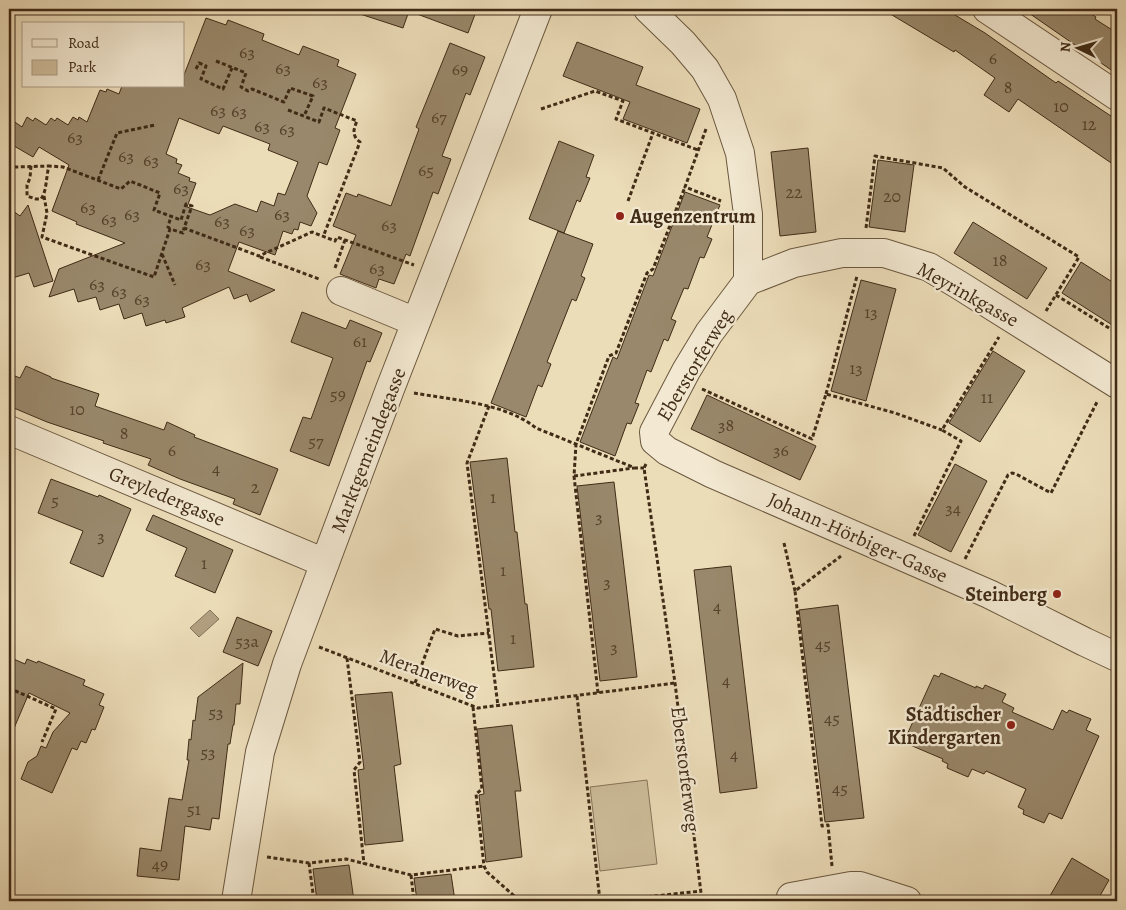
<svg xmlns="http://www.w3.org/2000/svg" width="1126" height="910" font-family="Alegreya,serif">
  <rect width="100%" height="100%" fill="#ecddb9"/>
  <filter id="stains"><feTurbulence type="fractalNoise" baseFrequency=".004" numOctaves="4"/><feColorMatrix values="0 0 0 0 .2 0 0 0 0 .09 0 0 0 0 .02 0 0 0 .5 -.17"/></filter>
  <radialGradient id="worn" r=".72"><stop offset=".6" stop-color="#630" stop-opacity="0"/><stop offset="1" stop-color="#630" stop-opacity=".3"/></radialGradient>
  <!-- green -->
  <path fill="#cfbf9d" stroke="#88755a" d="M647 780 657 864 600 871 590 787Z"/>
  <!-- water -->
  <path fill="#b2a082" stroke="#847157" d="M210 610 219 619 199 637 190 628Z"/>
  <!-- building -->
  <path fill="#99886b" stroke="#402b16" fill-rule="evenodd" d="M355 9H477L468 33 409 11 403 28 354 12Z
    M882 9H945L985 33 1056 83 1058 81 1117 120V167L1018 99 1009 112 984 95 995 78 955 50 954 52Z
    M1023 9H1083L1096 17 1095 19 1117 33V74Z
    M206 18 226 25 228 20 264 34 262 40 299 55 303 46 339 60 337 66 356 74 335 128 340 130 327 165 319 162 307 196 317 213 311 226 300 222 298 230 294 229 292 234 283 231 275 255 239 242 228 271 275 290 250 302 247 294 234 299 229 287 182 308 185 317 166 323 165 320 146 326 142 313 124 319 119 304 100 310 96 297 78 302 74 289 49 297 59 269 125 243 76 224 77 222 52 211 69 165 39 147 33 157 9 143V118L22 127 27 117 33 121 35 118 46 125 51 118 55 121 57 118 68 125 73 117 78 120 79 117 87 122 100 90 106 92 107 89 119 94 122 86H184V75ZM179 118 219 134 223 126 270 144 268 150 298 162 285 195 278 193 274 206 261 201 257 212 235 204 210 215 187 207 196 183 189 181 190 178 178 173 182 165 176 163 177 159 166 154Z
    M577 42 643 67 636 85 700 109 687 143 623 119 630 102 563 76Z
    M450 43 485 57 470 95 466 93 442 156 451 159 438 194 433 192 410 256 406 254 394 284 379 279 376 288 340 274 356 235 333 226 346 193 357 197 358 194 391 206 419 129 416 127Z
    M559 141 594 155 586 177 590 178 580 202 577 200 564 233 529 219Z
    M808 148 816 232 780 236 771 152Z
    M878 160 914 165 905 232 869 227Z
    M685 192 720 205 707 237 712 239 704 258 700 257 688 289 684 288 671 319 676 321 668 341 664 339 651 372 647 370 635 403 639 404 631 424 627 423 615 456 580 442 613 357 617 359 649 275 653 276Z
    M28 205 53 281 34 287 29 273 9 279V208L20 216Z
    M973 222 1047 268 1027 299 954 253Z
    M558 231 593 244 581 276 585 278 576 301 572 299 547 362 551 364 542 387 538 385 526 417 491 403Z
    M1081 262 1117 285V328L1062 293Z
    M861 280 896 289 866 401 831 391Z
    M302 312 346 329 350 320 382 333 370 362 367 361 329 466 290 451 303 417 311 419 333 358 291 342Z
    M993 351 1025 371 980 442 949 423Z
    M26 366 51 377V378L99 394 95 406 164 430 167 422 195 435 194 437 278 469 260 515 233 504 235 499 180 479 148 465 151 459 103 443 104 441 47 422 9 406V391L15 376 20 378Z
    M707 395 816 446 800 480 691 429Z
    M507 458 515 532H517L525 604H527L534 667 498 671 491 609H489L470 462Z
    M955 464 987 481 951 552 918 535Z
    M51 479 98 497 99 495 131 509 103 577 70 563 83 531 38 513Z
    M614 482 637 677 600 681 577 486Z
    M153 515 233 550 215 593 175 576 187 548 146 530Z
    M731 566 757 788 720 793 694 570Z
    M838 605 864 818 825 822 799 610Z
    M237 617 272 631 258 666 223 652Z
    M9 657 25 664 27 659 37 663 38 661 85 680 83 685 104 694 99 705 104 707 95 730 92 729 86 743 81 741 77 750 72 748 52 793 21 779 28 762 37 756 41 746 46 748 53 732 70 713 29 693 9 740Z
    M243 663 240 704H236L234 725H233L230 744H228L219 819 212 818 210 830 185 826 179 880 137 876 140 848 161 851 169 798 182 800 189 760H187L189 739 191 740 193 720 195 721 198 697Z
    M941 673 976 688V686L983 689 985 685 1006 694 1002 702 1014 708 1012 712 1053 730 1062 710 1067 713 1069 710 1091 719 1086 730 1099 736 1062 819 1049 813 1044 823 1023 814 1024 810 1018 807 1026 789 986 771 984 774 972 769 968 777 947 768 948 764 942 761 943 759 910 745 912 740 906 737 934 675 939 677Z
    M392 692 401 764 394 766 403 841 365 845 358 770 364 769 355 695Z
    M512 725 521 791H515L522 857 486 862 479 795 484 794 477 729Z
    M1072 858 1109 880 1097 901H1047Z
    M349 865 354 901H317L313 869Z
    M451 874 455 901H417L414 878Z"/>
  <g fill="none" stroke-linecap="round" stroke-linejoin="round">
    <!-- minor casing -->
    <g stroke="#6b583f" stroke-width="30">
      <path id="minor" d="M648 9 683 43 705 69 722 99 740 153 748 214V281L709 333 686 371 654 432 655 441 667 451 713 474 989 594 1085 642 1117 657
        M987 9 1117 96
        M748 281 794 263 842 253H884L929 267 959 285 1117 384
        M341 291 416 322
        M9 430 325 563
        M791 897 851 886H860L907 901
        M236 901 260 752 287 664 390 389 538 9"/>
    </g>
    <!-- path -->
    <path stroke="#402b16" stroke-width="3" stroke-dasharray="4 2.5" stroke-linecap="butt" d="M216 61 246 73 241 87 248 91 252 89 284 102 290 88 313 96 304 116
      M196 69 199 63 206 66 201 79 223 89 232 68
      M541 109 595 91 623 101 616 119 698 150
      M288 110 319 122 324 108 357 121C353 130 352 136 360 142L323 237
      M706 129 685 187 721 201
      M9 163 15 167 49 166
      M31 166 30 178 27 185V196L36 199H41C47 191 46 176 49 166L63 167 121 189 130 181 160 193 154 210 181 220 186 204 192 206 184 228 259 256 312 232 335 241 337 237 414 265
      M98 180 117 133 155 125
      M44 196 47 213 42 237 154 277 170 229 183 233 184 228
      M628 201 653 133
      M866 228 875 156 943 168 965 187 1079 257 1046 311
      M170 229 168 227 171 216
      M162 254 175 285
      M260 257 319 279
      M335 268 345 240
      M1056 295 1117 333
      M702 389 812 439 826 394 895 413 942 430
      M414 393C453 400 505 403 536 428L635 468H644
      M826 394 857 276
      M489 406 467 463 498 706
      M646 464 644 468 675 683 702 901
      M574 476 634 468
      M914 536 961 441 942 430 999 337
      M784 543 795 591
      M965 559 1008 475 1012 473 1016 474 1051 493 1098 400
      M319 647 478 708 675 683
      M347 658 360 762 354 770 364 864
      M415 683 435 629 458 636 489 633
      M9 688 56 709 42 742
      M598 693 574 476 576 444 609 356 616 353 647 273 653 269 685 187
      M577 696 600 901
      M473 707 482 789 476 794 484 866 487 872 520 901
      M267 857 309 863 346 859 411 875 484 866
      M309 863 314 901
      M832 866 828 825 822 826 795 591 841 556
      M411 875 414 901
      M609 901 701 891"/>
    <!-- minor -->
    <use href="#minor" stroke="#f3e9d2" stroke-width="28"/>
  </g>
  <!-- markers -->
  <g fill="#8f2418" stroke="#f3e9d2" stroke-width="2">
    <circle cx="620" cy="216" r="5"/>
    <circle cx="1057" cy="594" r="5"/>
    <circle cx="1011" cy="725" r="5"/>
  </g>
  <g text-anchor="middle" stroke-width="4.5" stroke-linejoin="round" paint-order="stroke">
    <!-- number labels -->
    <g font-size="18" fill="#56422b">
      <text x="247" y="58">63</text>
      <text x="993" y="64">6</text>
      <text x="283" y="74">63</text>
      <text x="460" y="75">69</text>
      <text x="320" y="88">63</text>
      <text x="1008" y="93">8</text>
      <text x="1061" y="112">10</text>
      <text x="218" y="116">63</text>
      <text x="239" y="117">63</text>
      <text x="439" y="123">67</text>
      <text x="1089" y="130">12</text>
      <text x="262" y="132">63</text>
      <text x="287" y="135">63</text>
      <text x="75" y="143">63</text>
      <text x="126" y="162">63</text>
      <text x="151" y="166">63</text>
      <text x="426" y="176">65</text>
      <text x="181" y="194">63</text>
      <text x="794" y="198">22</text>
      <text x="892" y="202">20</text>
      <text x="88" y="213">63</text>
      <text x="132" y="220">63</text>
      <text x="282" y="220">63</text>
      <text x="109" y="225">63</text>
      <text x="222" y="227">63</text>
      <text x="389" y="231">63</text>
      <text x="247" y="236">63</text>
      <text x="1000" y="266">18</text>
      <text x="203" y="270">63</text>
      <text x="377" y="274">63</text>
      <text x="97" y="290">63</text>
      <text x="119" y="297">63</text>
      <text x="142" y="305">63</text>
      <text x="871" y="318">13</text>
      <text x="360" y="347">61</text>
      <text x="856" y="374">13</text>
      <text x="338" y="400">59</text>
      <text x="987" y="403">11</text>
      <text x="77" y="415">10</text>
      <text x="726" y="431">38</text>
      <text x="124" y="439">8</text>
      <text x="316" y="447">57</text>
      <text x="172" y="456">6</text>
      <text x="781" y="456">36</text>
      <text x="216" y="474">4</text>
      <text x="255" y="493">2</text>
      <text x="493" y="503">1</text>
      <text x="55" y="506">5</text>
      <text x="953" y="514">34</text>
      <text x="599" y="523">3</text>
      <text x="101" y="542">3</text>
      <text x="204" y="569">1</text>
      <text x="503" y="576">1</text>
      <text x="607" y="588">3</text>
      <text x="717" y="612">4</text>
      <text x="513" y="644">1</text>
      <text x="247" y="647">53a</text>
      <text x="823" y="650">45</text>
      <text x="614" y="653">3</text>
      <text x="726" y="686">4</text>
      <text x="216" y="718">53</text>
      <text x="832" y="724">45</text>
      <text x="208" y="758">53</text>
      <text x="734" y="760">4</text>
      <text x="840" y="794">45</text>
      <text x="194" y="815">51</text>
      <text x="160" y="870">49</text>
    </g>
    <!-- poi labels -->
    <g font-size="20" font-weight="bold" fill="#402b16" stroke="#f3e9d2" text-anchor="end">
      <text x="630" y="223" text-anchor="start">Augenzentrum</text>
      <text x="1047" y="601">Steinberg</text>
      <text x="1001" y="721">Städtischer<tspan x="1001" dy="23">Kindergarten</tspan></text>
    </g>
    <!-- street labels -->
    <g font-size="20" fill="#402b16" stroke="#f3e9d2">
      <text transform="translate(968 294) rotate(29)" y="7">Meyrinkgasse</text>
      <text transform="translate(694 365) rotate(-59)" y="7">Eberstorferweg</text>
      <text transform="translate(368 450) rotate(-69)" y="7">Marktgemeindegasse</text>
      <text transform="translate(167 496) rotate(23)" y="7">Greyledergasse</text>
      <text transform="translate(858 537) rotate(24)" y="7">Johann-Hörbiger-Gasse</text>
      <text transform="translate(429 672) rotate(20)" y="7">Meranerweg</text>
      <text transform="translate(686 769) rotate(83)" y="7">Eberstorferweg</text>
    </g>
  </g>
  <!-- margin -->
  <rect width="1126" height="910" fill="none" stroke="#ecddb9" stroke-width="30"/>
  <rect x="10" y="10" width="1106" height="890" fill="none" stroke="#402b16" stroke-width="2.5"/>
  <rect x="15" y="15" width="1096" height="880" fill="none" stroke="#402b16"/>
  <!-- legend -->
  <rect x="22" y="22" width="162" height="65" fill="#f3e9d2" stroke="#ab9d87"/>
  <rect x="32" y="39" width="25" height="8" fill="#f3e9d2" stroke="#ab9d87"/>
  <text x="68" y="48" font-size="15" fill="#402b16">Road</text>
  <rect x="32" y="60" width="25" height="15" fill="#cfbf9d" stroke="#ab9d87"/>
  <text x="68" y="72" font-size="15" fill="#402b16">Park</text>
  <!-- north arrow -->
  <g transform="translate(1078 48) rotate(275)" stroke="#f3e9d2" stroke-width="4" paint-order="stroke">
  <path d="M0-4L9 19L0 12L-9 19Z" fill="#402b16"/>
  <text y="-8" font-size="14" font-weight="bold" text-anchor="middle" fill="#402b16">N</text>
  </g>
  <rect width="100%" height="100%" filter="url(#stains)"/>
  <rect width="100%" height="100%" fill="url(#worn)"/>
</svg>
